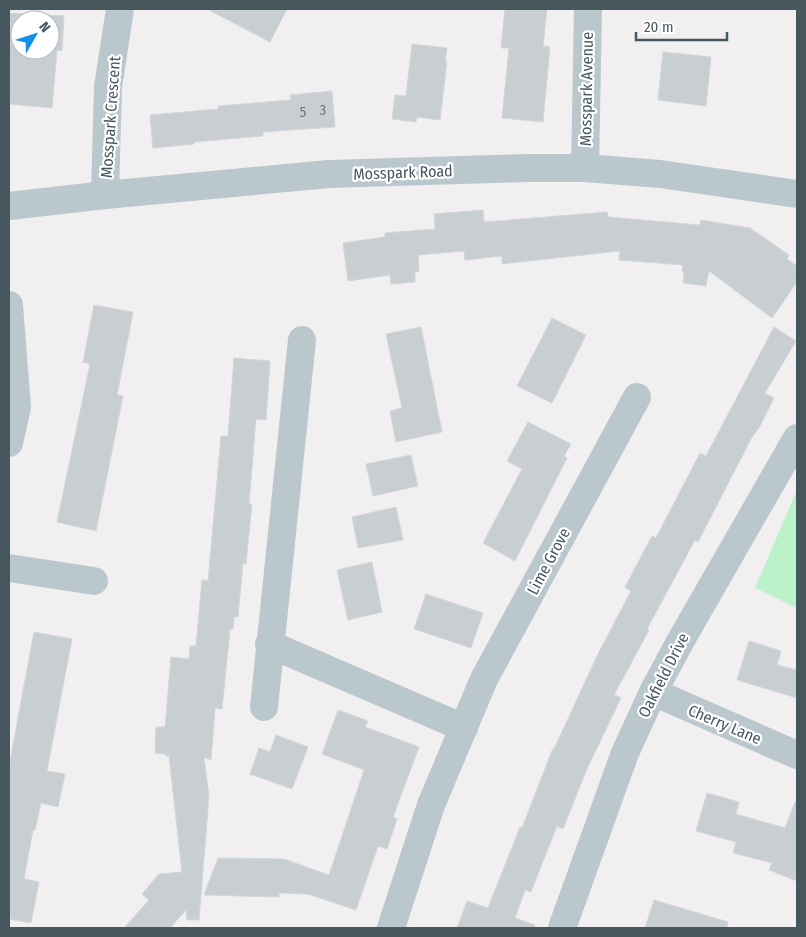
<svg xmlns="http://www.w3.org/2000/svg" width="806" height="937" font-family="'Fira Sans Condensed',sans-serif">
  <rect width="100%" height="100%" fill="#f2eff0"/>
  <!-- green -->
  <path fill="#bcf2c9" d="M797 490V608L755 588Z"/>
  <!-- building -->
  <path fill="#c9ced2" stroke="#d3d7db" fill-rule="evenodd" d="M207 9H287L270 42Z
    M505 9H547L543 46 550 47 543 122 502 118 509 48H501Z
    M9 13 64 16 62 51 57 50 52 108 9 104ZM20 20H50V50H20Z
    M412 44 447 48 445 61H447L440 120 417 117 416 122 392 119 395 95 406 96Z
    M663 52 711 57 706 106 658 100Z
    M332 91 335 127 263 132V136L194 142V144L153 148 150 115 218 109V106L291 100 290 95Z
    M483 210 484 222 607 212 608 217 700 225 701 220 750 228 789 255 787 259 797 266V282L772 318 709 271 706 286 683 283 684 272 682 271 683 265 619 260 620 251 502 264V256L465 260 464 251 418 255 419 271 415 272V282L391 284 390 275 348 281 343 243 385 237V233L435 229 434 214Z
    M94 305 133 312 117 395 123 396 96 531 57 522 90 364 83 362Z
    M552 318 586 335 552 403 517 386Z
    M421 327 442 432 396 442 390 411 402 408 386 334Z
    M774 327 796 341 765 393 774 398 759 428 752 437 698 542 695 540 647 629 649 630 614 695 621 698 586 771 563 829 557 826 531 892 525 890 515 918 535 925V928H457L467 901 488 908 520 827 522 828 553 748 554 749 598 654 631 591 625 587 652 536 656 538 700 453 706 456Z
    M234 358 270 361 266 420 256 419 249 504H252L246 564 243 563 238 617H234L233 629H230L222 709 215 708 211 760 204 757 209 796 199 920H187L186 910 170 928H124L149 900 142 894 159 874 182 872 169 756H165L166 754 155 753 156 727H165L171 657 189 659 190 646H196L202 580 208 581 221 436H228Z
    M528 422 571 444 564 456 567 458 515 561 483 543 522 469 507 461Z
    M411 455 418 486 373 496 366 464Z
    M396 507 403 540 358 548 352 517Z
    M372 562 382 612 348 620 337 570Z
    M426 594 483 613 471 648 414 629Z
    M34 632 72 639 47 771 65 774 58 807 41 803 35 830H33L24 879 39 882 31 923 9 919V766Z
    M749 641 781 651 777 665 797 670V698L737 680Z
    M338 710 368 721 365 727 419 747 393 817 397 819 387 849 378 846 356 910 308 894 279 893V897L204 895 218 858 284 859 329 875 364 770 322 754Z
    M276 735 308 747 292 789 250 774 259 748 270 752Z
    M707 793 739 802 736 814 785 828 795 802H797V881L769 870 772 863 733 853 736 842 696 831Z
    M654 900 728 922 727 928H645Z"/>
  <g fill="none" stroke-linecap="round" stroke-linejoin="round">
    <!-- street -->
    <path stroke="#bac7cd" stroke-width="28" d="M585 168 588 9
      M105 195 108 87 120 9
      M9 206 105 195 329 174 527 168H585L660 174 797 194
      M9 305 17 407 9 443
      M9 568 94 581
      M269 644 464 728
      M653 692 797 755
      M264 707 302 340
      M391 928 431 805 484 679 637 397
      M562 928 625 753 653 692 681 640 797 438"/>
  </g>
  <g text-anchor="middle" stroke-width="4.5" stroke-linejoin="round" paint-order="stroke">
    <!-- number labels -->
    <g font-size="14" fill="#67757b">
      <text x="323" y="115">3</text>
      <text x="303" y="117">5</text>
    </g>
    <!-- street labels -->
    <g font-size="16" fill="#46575e" stroke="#fff">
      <text transform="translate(586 89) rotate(-89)" y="6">Mosspark Avenue</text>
      <text transform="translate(110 117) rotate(-86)" y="6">Mosspark Crescent</text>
      <text transform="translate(403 172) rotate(-2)" y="6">Mosspark Road</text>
      <text transform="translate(548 561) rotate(-62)" y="6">Lime Grove</text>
      <text transform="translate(663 675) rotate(-63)" y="6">Oakfield Drive</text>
      <text transform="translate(725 724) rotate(23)" y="6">Cherry Lane</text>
    </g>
  </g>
  <!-- border -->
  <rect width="806" height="937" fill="none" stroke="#46575e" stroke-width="20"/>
  <!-- north arrow -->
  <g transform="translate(35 35) rotate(51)"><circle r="24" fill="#ffffff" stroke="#b5bcbf"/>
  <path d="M0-4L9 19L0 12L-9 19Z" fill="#0f91ed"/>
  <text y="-8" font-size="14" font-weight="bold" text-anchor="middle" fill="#46575e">N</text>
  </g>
  <!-- scale -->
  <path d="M636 32v8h91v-8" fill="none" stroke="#46575e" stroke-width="2.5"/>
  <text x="644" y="32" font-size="15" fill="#46575e" stroke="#ffffff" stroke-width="4" paint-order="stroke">20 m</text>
</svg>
